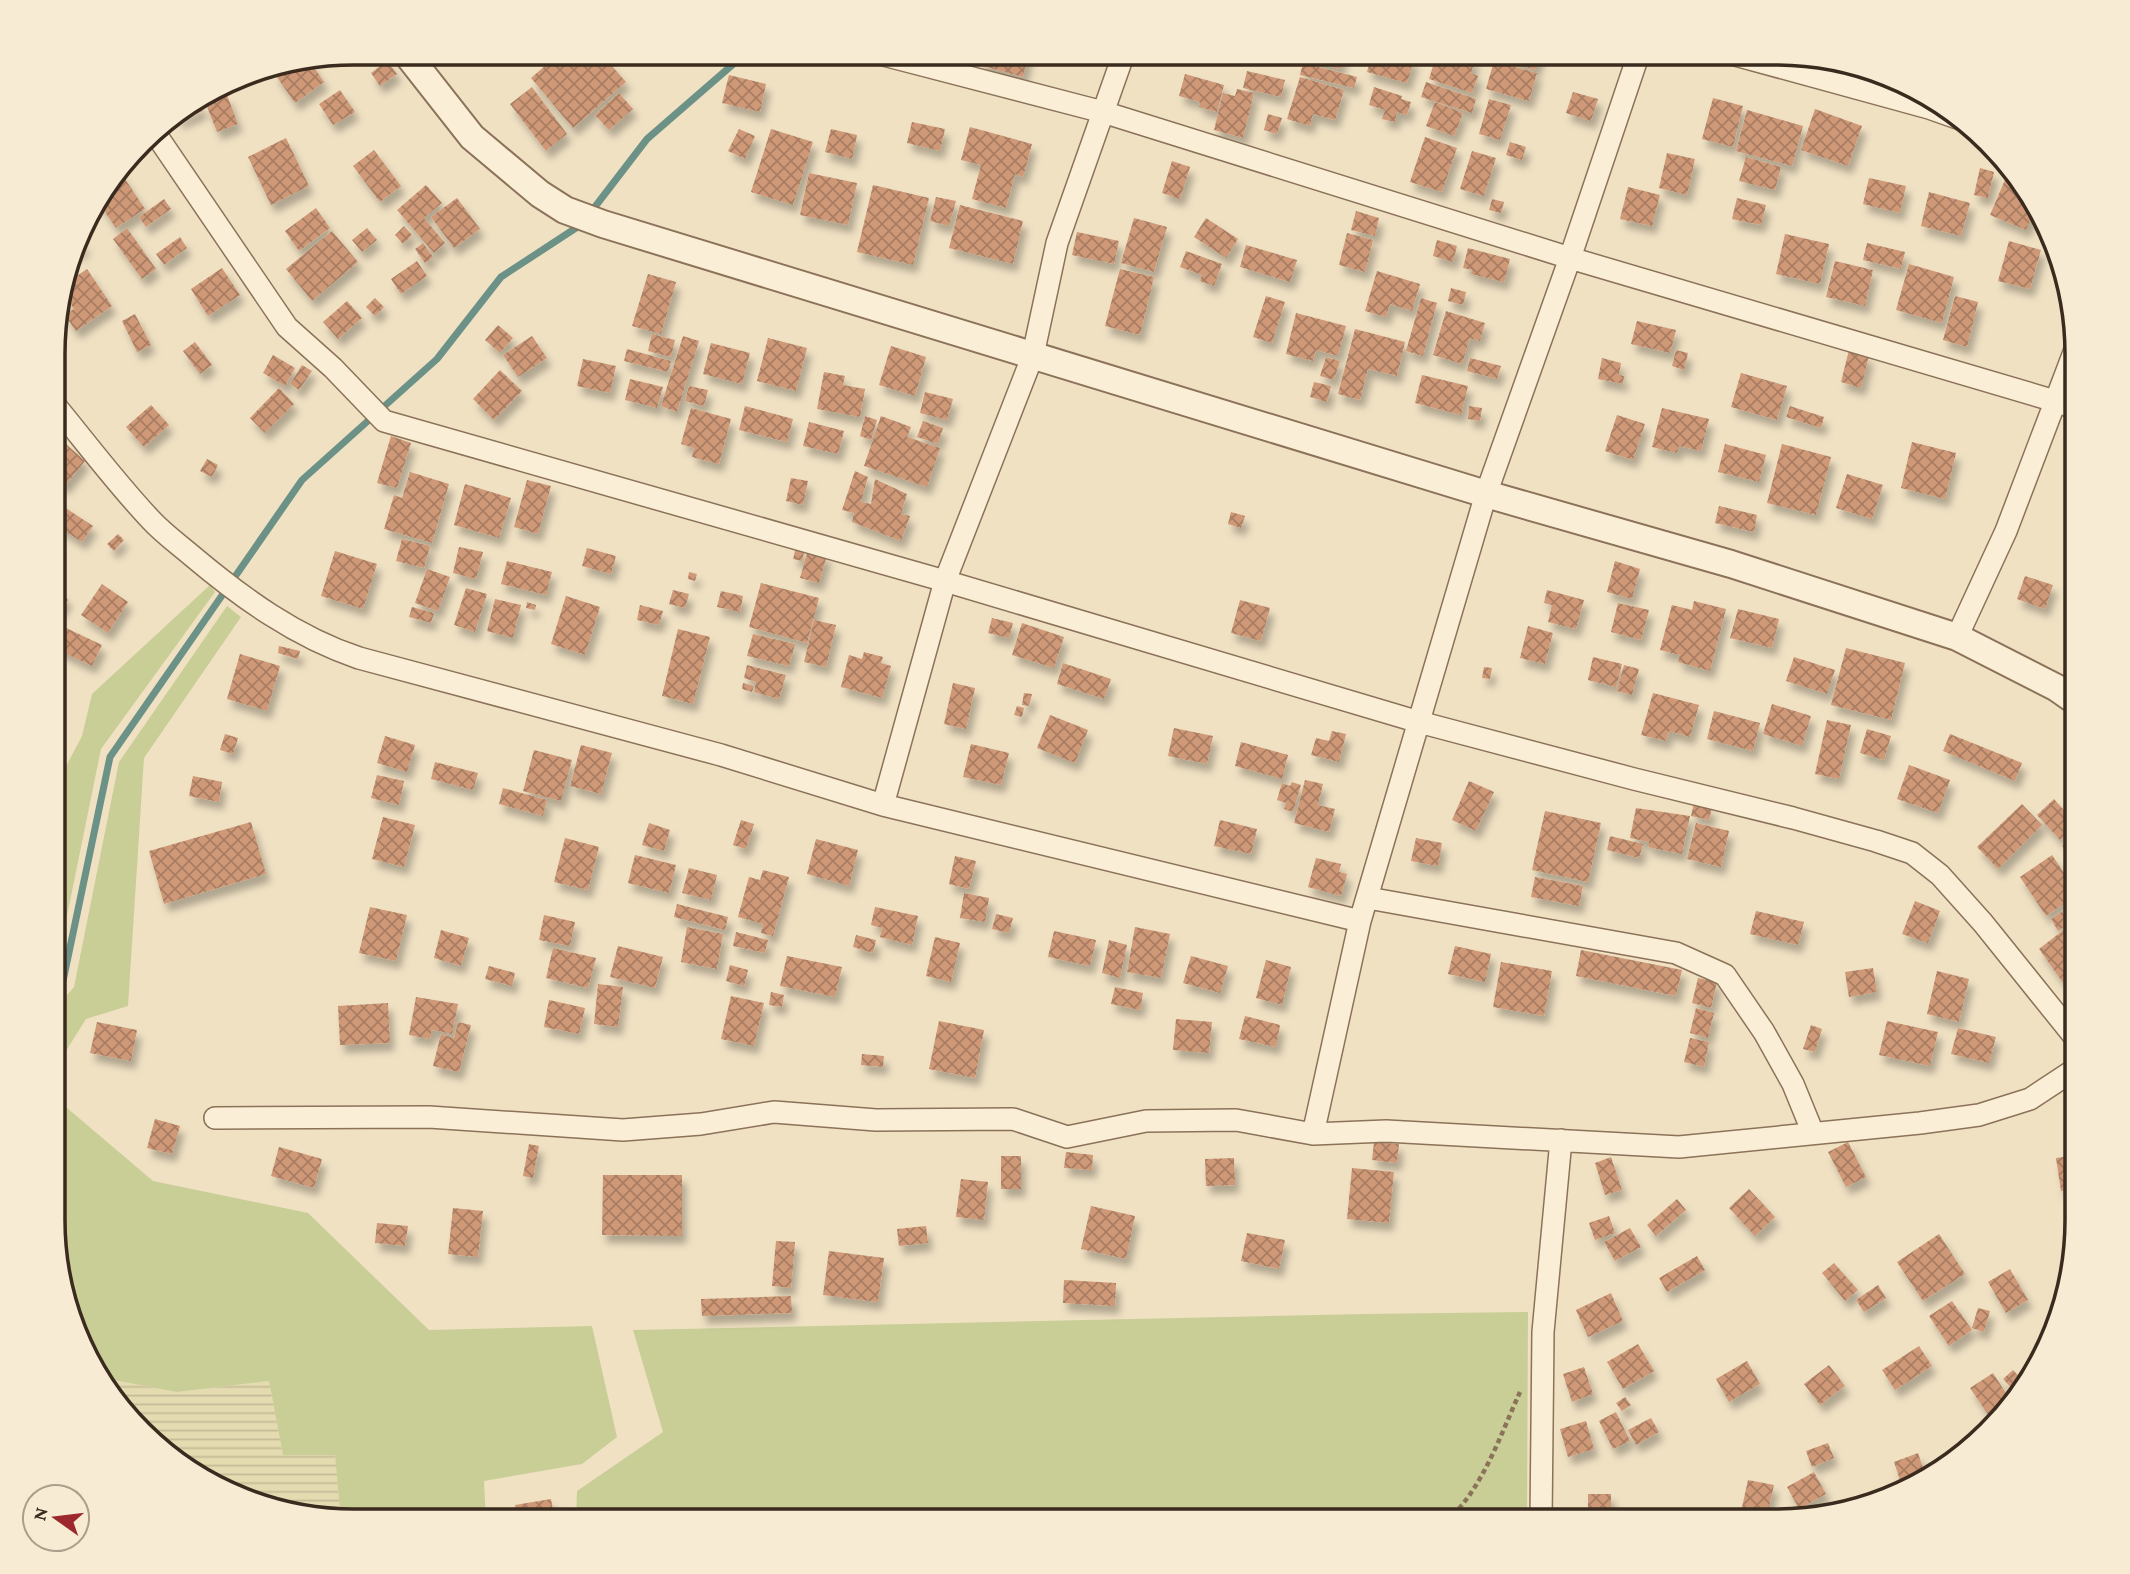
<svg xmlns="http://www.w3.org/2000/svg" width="2130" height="1574" font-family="'Crimson Pro',serif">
  <defs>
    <pattern id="farmland-rules" width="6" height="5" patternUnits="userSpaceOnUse" patternTransform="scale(1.75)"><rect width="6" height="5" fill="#e5dbb0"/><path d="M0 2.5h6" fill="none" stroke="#c5bc97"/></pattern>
    <pattern id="building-cross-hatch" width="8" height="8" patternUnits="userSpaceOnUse" patternTransform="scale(1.75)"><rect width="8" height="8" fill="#cf9978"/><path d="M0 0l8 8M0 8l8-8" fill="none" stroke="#a97d62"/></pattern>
    <filter id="shadow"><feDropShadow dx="4.5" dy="8" stdDeviation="3.5" flood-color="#0004"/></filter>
  </defs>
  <rect width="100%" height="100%" fill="#f0e1c3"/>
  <!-- farmland -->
  <path fill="url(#farmland-rules)" d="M103 1378 177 1392 269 1381 283 1455 335 1454 341 1521 239 1499 155 1447Z"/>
  <!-- green -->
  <path fill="#c9ce97" d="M210 585 215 592 101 749 57 965 54 969V789L82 736 92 694Z
    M227 606 241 617 144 758 128 1006 86 1019 54 1070V1010L74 987 119 762Z
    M53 1096 153 1181 308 1213 429 1330 592 1326 617 1437 582 1464 484 1481 486 1521H341L335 1455H283L269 1381 177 1392 103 1378 84 1354 53 1240Z
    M1528 1312 1527 1521H576L577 1491 663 1432 633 1330 1364 1314Z"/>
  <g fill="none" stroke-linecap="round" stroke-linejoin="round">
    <!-- stream -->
    <path stroke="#6c9187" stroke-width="7" d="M591 212 647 139 746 53
      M54 992 63 981 110 757 302 480 437 359 501 277 582 224"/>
  </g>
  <!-- building -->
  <path fill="url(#building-cross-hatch)" filter="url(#shadow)" d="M560 53H600L626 82 573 128 531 78Z
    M983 53H1029L1023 77 979 65Z
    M1313 53H1344L1340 69 1311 62Z
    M1372 53H1393L1414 59 1407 83 1367 72Z
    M1437 53H1460L1475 60 1471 73 1478 76 1472 93 1429 79Z
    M1500 53H1541L1535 70 1512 62 1514 58Z
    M309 60 324 82 295 103 274 73 287 64Z
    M387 61 397 74 380 86 371 73Z
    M1494 61 1537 73 1529 101 1486 89Z
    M1303 63 1357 77 1354 88 1300 75Z
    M1247 71 1285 80 1281 97 1243 88Z
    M1185 74 1224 85 1217 112 1199 107 1200 102 1179 96Z
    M729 75 766 84 760 112 722 103Z
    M1300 77 1344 90 1335 120 1313 114 1310 126 1287 119Z
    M1426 82 1476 99 1472 113 1421 97Z
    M532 87 567 134 546 151 510 104Z
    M1374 87 1402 96 1401 99 1411 102 1407 115 1397 112 1395 122 1382 119 1385 110 1369 105Z
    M1237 89 1254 93 1243 138 1214 130 1223 93 1235 96Z
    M340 90 355 112 333 125 319 104Z
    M1573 92 1598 99 1591 121 1566 113Z
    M619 93 633 109 609 130 595 115Z
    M227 95 238 124 217 132 206 104Z
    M1713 98 1743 106 1733 147 1702 139Z
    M1489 99 1511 105 1500 140 1479 134Z
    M199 102 203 111 179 121 176 115Z
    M1435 102 1463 113 1454 136 1426 126Z
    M1815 109 1862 126 1848 166 1801 150Z
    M1747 110 1803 126 1792 166 1736 151Z
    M1268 114 1282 118 1277 134 1264 130Z
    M912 122 945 129 940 151 907 143Z
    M970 127 1032 144 1023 177 1015 174 1006 208 972 199 981 165 961 160Z
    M739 129 755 136 745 159 728 151Z
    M771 129 813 142 793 205 751 192Z
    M831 129 857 135 852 159 825 152Z
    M1425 137 1457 148 1442 192 1410 182Z
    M286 138 309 186 271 205 248 157Z
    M1510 142 1526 147 1522 160 1506 155Z
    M374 150 401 186 380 202 353 166Z
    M1472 151 1496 158 1484 196 1460 189Z
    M1667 153 1695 159 1687 195 1659 188Z
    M1746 157 1781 167 1775 190 1739 181Z
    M1172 161 1190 167 1180 199 1162 193Z
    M1980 168 1994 172 1988 198 1974 195Z
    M121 173 145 209 116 228 96 199 114 177Z
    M809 173 857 183 848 225 800 215Z
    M2007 175 2013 178 2036 207 2026 230 1990 215Z
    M1869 178 1906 186 1900 213 1863 204Z
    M426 185 442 203 424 218 445 243 434 253 397 210Z
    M873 185 929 198 913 265 857 252Z
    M1628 187 1660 195 1652 226 1620 219Z
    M1929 192 1970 203 1961 236 1921 226Z
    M936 197 956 201 949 226 930 221Z
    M457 198 480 229 454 248 431 217Z
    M1737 198 1766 205 1761 225 1732 219Z
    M164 199 171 209 146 227 139 217Z
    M1492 199 1504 202 1501 213 1489 210Z
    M960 205 1023 221 1013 264 949 248Z
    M316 208 330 228 299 251 285 231Z
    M1356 211 1379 218 1375 236 1351 230Z
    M1134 218 1167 227 1154 272 1121 263Z
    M1206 218 1238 239 1226 258 1194 237Z
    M404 226 412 235 403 244 395 235Z
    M127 228 156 269 142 279 113 239Z
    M367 228 377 240 362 252 352 240Z
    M332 231 358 262 312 301 286 269Z
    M1077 232 1119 241 1114 264 1072 255Z
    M1347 233 1373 240 1365 272 1339 265Z
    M1785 234 1829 244 1820 284 1776 274Z
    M180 237 187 248 164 265 156 254Z
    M80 240 86 246 75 255Z
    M1437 240 1457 246 1453 262 1433 256Z
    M2009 241 2041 250 2030 289 1998 281Z
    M423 243 433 257 425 263 415 249Z
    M1867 243 1905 252 1901 269 1863 260Z
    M1246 245 1297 260 1290 282 1240 267Z
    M1468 248 1510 259 1504 282 1471 274 1472 270 1463 268Z
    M1186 251 1222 264 1214 286 1200 281 1202 275 1180 267Z
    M417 261 427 276 401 294 391 279Z
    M1835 261 1873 270 1865 306 1826 297Z
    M1909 264 1954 277 1942 323 1896 310Z
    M222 268 240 295 208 316 191 289Z
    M87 269 112 306 76 331 64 314 74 309 63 292 66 283Z
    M1120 269 1154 277 1140 335 1105 326Z
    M1377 271 1420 284 1412 311 1390 304 1386 317 1365 311Z
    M648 274 676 282 661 334 632 326Z
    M1451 288 1466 292 1463 305 1448 301Z
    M1266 296 1285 302 1272 343 1253 337Z
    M1955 296 1978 302 1967 347 1943 340Z
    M375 298 384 307 375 316 366 307Z
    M1421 298 1437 303 1423 356 1406 351Z
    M347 301 362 318 338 339 323 322Z
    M1446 311 1485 323 1480 341 1470 338 1462 364 1433 355Z
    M1296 313 1346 326 1338 356 1316 350 1313 361 1286 354Z
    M135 314 151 345 137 352 122 321Z
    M1637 321 1676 330 1670 353 1631 344Z
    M498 325 513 338 500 353 485 340Z
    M1355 329 1405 342 1397 376 1368 369 1360 400 1338 394Z
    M652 334 675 340 671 357 648 351Z
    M532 336 547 358 518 377 503 355Z
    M683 336 699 341 677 412 661 406Z
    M768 338 807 348 796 391 757 381Z
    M195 342 212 365 200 374 183 351Z
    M711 343 750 353 742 384 703 374Z
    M891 346 926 357 915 396 879 385Z
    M627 349 671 361 668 372 624 361Z
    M1676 350 1688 353 1684 370 1672 366Z
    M1849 350 1869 356 1861 388 1841 382Z
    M273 355 295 368 285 386 263 373Z
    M1326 357 1340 361 1334 380 1320 376Z
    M1470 358 1501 366 1497 379 1467 371Z
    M1602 358 1621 363 1619 375 1624 376 1623 384 1598 379Z
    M583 359 616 366 610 393 577 386Z
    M302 365 312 371 299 390 290 384Z
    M500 370 522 391 494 420 473 399Z
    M824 372 845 376 843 385 865 389 860 417 817 409Z
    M1741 373 1787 386 1777 420 1731 407Z
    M1422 375 1468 386 1461 415 1415 403Z
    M630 379 663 387 657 408 625 400Z
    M1314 382 1331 386 1327 402 1310 397Z
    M689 386 708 390 704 406 685 401Z
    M279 388 294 404 265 433 250 418Z
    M925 392 953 399 947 420 920 413Z
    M151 405 169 425 144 447 126 427Z
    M745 406 793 419 787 442 739 430Z
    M1469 406 1482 408 1480 421 1468 419Z
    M1790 406 1824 417 1821 428 1786 417Z
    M691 408 731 419 719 464 692 457 694 448 681 444Z
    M1662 408 1709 419 1701 451 1679 446 1677 453 1652 447Z
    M1617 415 1645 424 1633 460 1605 451Z
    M865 416 877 420 871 440 860 436Z
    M881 416 911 427 907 437 940 448 927 487 864 466Z
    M923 421 943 428 938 444 917 437Z
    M809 422 844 431 838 454 803 446Z
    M391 436 411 443 397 488 377 483Z
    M1912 442 1956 453 1945 499 1901 488Z
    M66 444 85 461 64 487 55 479V457Z
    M1725 444 1766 455 1759 482 1718 472Z
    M1782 444 1831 457 1816 515 1767 503Z
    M207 459 218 465 212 477 200 471Z
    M855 471 868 477 861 502 871 504 875 479 907 494 901 514 910 516 901 541 852 522 854 513 842 510Z
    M410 472 449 484 432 543 384 529 394 495 402 498Z
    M1847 474 1883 485 1872 519 1836 508Z
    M791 478 808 481 803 505 786 501Z
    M527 480 551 486 538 534 514 527Z
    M465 484 511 498 499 538 454 525Z
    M55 501 93 526 82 542 55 525Z
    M1719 506 1757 515 1754 532 1715 523Z
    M1231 512 1245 516 1241 528 1228 524Z
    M2074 527H2077V560L2067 559Z
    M118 534 124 540 114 551 107 544Z
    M402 539 430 546 424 568 396 561Z
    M459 547 483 552 476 579 453 573Z
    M796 547 805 549 802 561 793 559Z
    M587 548 616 556 611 574 582 566Z
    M808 550 827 555 819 583 800 578Z
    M335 551 377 564 363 609 321 596Z
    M507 561 552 572 546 595 501 584Z
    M1615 561 1640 569 1632 599 1607 592Z
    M427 569 450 577 438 611 415 603Z
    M689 572 697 574 695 581 688 579Z
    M2025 576 2053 585 2045 609 2017 599Z
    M761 583 819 598 807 643 749 627Z
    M102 584 128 602 108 633 81 615Z
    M466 588 487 594 475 632 454 625Z
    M57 589 68 600 55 615V591Z
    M673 590 689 594 685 608 669 604Z
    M1547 590 1584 600 1576 629 1548 622 1552 605 1544 603Z
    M721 591 743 596 740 612 717 607Z
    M566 596 600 607 585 655 551 644Z
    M495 599 521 605 513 638 487 631Z
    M1240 600 1270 608 1261 641 1231 633Z
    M1694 601 1726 609 1710 671 1678 662 1680 655 1660 650 1672 605 1692 610Z
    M527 602 536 605 535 610 526 608Z
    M1618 603 1649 610 1641 640 1611 632Z
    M640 605 663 611 659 625 637 620Z
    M412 607 434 613 431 623 409 617Z
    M1738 609 1779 619 1772 648 1730 638Z
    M992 618 1013 623 1009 638 988 633Z
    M814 620 836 625 826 667 804 662Z
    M1022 623 1064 637 1054 668 1012 655Z
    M1528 626 1553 633 1545 664 1520 658Z
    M64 627 102 645 92 666 54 648Z
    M678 629 710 637 693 704 662 696Z
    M753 634 795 644 789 666 747 656Z
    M279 646 300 651 298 659 278 653Z
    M1846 648 1905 663 1891 720 1831 705Z
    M864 652 883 657 881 663 891 666 882 698 841 687 849 655 862 659Z
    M240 654 280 666 267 711 227 699Z
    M1593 657 1622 664 1616 687 1588 680Z
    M1794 657 1835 670 1827 694 1786 681Z
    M1063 663 1111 679 1104 699 1057 684Z
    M747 665 786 675 779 699 754 692 756 682 744 678Z
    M1624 665 1639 669 1632 695 1617 691Z
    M1484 667 1492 668 1490 679 1482 678Z
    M743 683 754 686 752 692 742 689Z
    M953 683 975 688 966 729 944 724Z
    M1024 693 1032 694 1029 706 1022 705Z
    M1653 693 1699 705 1690 737 1669 731 1666 741 1641 735Z
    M1772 704 1811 716 1802 746 1763 734Z
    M1017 706 1024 708 1022 717 1014 715Z
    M1714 711 1760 723 1753 751 1707 739Z
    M1050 715 1088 730 1075 763 1037 748Z
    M1827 720 1851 725 1839 779 1815 774Z
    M1174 728 1213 736 1207 764 1168 756Z
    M1867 729 1891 736 1884 760 1860 753Z
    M1332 731 1346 734 1339 762 1311 755 1316 738 1329 741Z
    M225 734 238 738 233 754 220 750Z
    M1950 734 2022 763 2015 781 1943 751Z
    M385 736 415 745 407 772 377 763Z
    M1241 742 1288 755 1282 779 1235 766Z
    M971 744 1009 753 1001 785 963 777Z
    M581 745 612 753 601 794 570 786Z
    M534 750 572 760 561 801 523 791Z
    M435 762 478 773 473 790 431 779Z
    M1909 765 1950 780 1938 813 1897 799Z
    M377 775 404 781 399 805 371 798Z
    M193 776 222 782 219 802 189 796Z
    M1305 780 1323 784 1318 805 1335 809 1329 832 1294 823Z
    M1469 781 1494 792 1476 831 1452 820Z
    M1292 782 1301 785 1293 812 1284 809 1286 803 1277 800 1282 783 1290 786Z
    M503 788 547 800 543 816 499 804Z
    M2054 799 2077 825 2060 840 2037 815Z
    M1694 803 1712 808 1709 820 1691 816Z
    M2022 804 2042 825 1998 869 1977 847Z
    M1636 808 1690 816 1682 854 1648 847 1649 842 1630 838Z
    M1545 811 1601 823 1588 882 1532 870Z
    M383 817 415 825 404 867 372 859Z
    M741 820 754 824 746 849 733 845Z
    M1220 820 1257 829 1251 854 1214 846Z
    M251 822 266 874 164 904 149 851Z
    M649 823 670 830 664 851 642 845Z
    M1696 823 1729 831 1721 867 1687 859Z
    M2077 832V864L2062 846Z
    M1610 836 1643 844 1639 858 1607 850Z
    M565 838 599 847 588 890 554 882Z
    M1416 838 1442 843 1438 866 1411 861Z
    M816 839 858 850 849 886 807 874Z
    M635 855 676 865 669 893 628 883Z
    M2052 855 2077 892V895L2046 916 2020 877Z
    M955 856 976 861 969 889 949 884Z
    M1316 858 1341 864 1339 872 1347 874 1341 896 1308 887Z
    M689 868 717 875 711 900 682 893Z
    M763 870 789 877 773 936 761 933 763 924 738 917 749 877 760 880Z
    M1535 877 1583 886 1579 906 1531 897Z
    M964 893 989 898 985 922 960 918Z
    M1915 901 1940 911 1928 943 1902 934Z
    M2077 902V918L2058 931 2051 919Z
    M677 904 728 917 725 930 674 917Z
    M370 907 407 915 396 961 359 953Z
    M875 907 918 916 912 945 880 937 882 928 871 925Z
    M1756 911 1804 922 1798 945 1750 934Z
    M996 914 1013 918 1009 933 992 929Z
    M544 915 575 922 570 946 539 940Z
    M2075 921 2077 924V990L2071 994 2039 949Z
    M687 927 723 934 717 969 681 962Z
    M1135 927 1170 934 1161 978 1127 972Z
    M441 930 469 938 461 966 434 958Z
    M1054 931 1096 940 1090 966 1048 957Z
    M736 932 768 940 765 953 733 946Z
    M856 935 876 940 873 953 853 947Z
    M935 937 960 943 951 982 926 976Z
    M1109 940 1127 945 1120 978 1102 973Z
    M618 946 663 957 655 988 610 977Z
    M1455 946 1491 954 1485 982 1448 974Z
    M553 948 596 958 588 988 546 978Z
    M1581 950 1682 970 1676 996 1576 976Z
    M787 956 842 967 835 997 780 986Z
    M1191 956 1228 966 1220 993 1183 983Z
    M1266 960 1291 967 1282 1005 1256 998Z
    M1501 962 1552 971 1544 1016 1493 1007Z
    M730 965 748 970 744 986 726 981Z
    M489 966 515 973 512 986 485 979Z
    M1873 968 1877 992 1849 997 1845 972Z
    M1937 971 1969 979 1959 1022 1927 1014Z
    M1698 978 1717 982 1711 1008 1692 1003Z
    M598 984 623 987 618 1027 594 1024Z
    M1115 987 1143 993 1140 1010 1111 1004Z
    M771 992 784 995 782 1007 769 1005Z
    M731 996 764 1003 754 1046 721 1039Z
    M416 997 458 1004 452 1034 432 1030 430 1039 409 1035Z
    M549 1000 585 1008 579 1034 544 1027Z
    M388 1003 390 1043 340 1045 338 1006Z
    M1696 1008 1714 1013 1708 1038 1690 1033Z
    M1245 1016 1280 1025 1276 1047 1239 1039Z
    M1176 1019 1212 1022 1209 1053 1173 1050Z
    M939 1021 984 1030 975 1078 929 1069Z
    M1887 1021 1938 1032 1930 1066 1879 1055Z
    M97 1022 137 1030 131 1061 90 1053Z
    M458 1022 471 1025 459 1072 433 1066 441 1034 454 1038Z
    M1811 1025 1822 1029 1815 1052 1803 1049Z
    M1958 1028 1996 1037 1989 1063 1951 1054Z
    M1690 1038 1709 1042 1704 1067 1684 1062Z
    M862 1054 884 1056 883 1067 861 1065Z
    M155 1119 180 1126 172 1154 147 1148Z
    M1374 1142 1399 1144 1397 1163 1372 1160Z
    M1848 1142 1866 1177 1846 1187 1828 1152Z
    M529 1144 539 1146 533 1178 523 1176Z
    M279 1147 322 1159 314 1188 271 1176Z
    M1066 1152 1093 1155 1092 1170 1064 1168Z
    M2077 1155V1189L2061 1191 2056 1158Z
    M1001 1156H1021V1189H1001Z
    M1611 1157 1622 1190 1605 1195 1595 1163Z
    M1234 1158 1235 1185 1206 1186 1205 1159Z
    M1352 1168 1394 1172 1389 1223 1347 1219Z
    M603 1175H682V1236L602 1235Z
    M961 1179 988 1182 984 1220 956 1217Z
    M1749 1189 1775 1217 1755 1236 1729 1208Z
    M1677 1199 1686 1210 1656 1236 1647 1225Z
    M1091 1206 1135 1216 1126 1259 1081 1249Z
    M453 1208 483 1211 478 1257 448 1254Z
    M1609 1216 1615 1233 1595 1240 1589 1223Z
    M377 1223 408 1226 405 1246 375 1243Z
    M926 1226 928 1243 899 1246 897 1229Z
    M1630 1228 1641 1247 1615 1261 1604 1242Z
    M1247 1233 1285 1240 1279 1269 1241 1261Z
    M1939 1234 1965 1274 1923 1301 1897 1262Z
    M776 1241 795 1242 791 1288 772 1286Z
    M829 1251 884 1258 878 1302 823 1295Z
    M1697 1256 1705 1270 1667 1292 1659 1278Z
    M1834 1263 1858 1290 1845 1301 1822 1273Z
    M2010 1269 2028 1300 2006 1313 1988 1282Z
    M1064 1280 1116 1283 1115 1306 1063 1303Z
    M1878 1285 1886 1298 1864 1312 1856 1300Z
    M1611 1293 1623 1321 1588 1337 1576 1310Z
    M791 1296 792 1313 702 1316 701 1299Z
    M1952 1301 1972 1330 1949 1346 1929 1316Z
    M1978 1308 1990 1311 1984 1332 1972 1328Z
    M1638 1344 1654 1371 1623 1389 1607 1362Z
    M1919 1346 1932 1366 1895 1390 1882 1370Z
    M1747 1361 1760 1384 1729 1402 1716 1379Z
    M1829 1365 1845 1386 1820 1405 1804 1384Z
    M1584 1367 1593 1394 1572 1402 1563 1374Z
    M2013 1370 2025 1383 2018 1395 2003 1379Z
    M1993 1373 2011 1401 1989 1416 1970 1388Z
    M1625 1397 1631 1405 1622 1411 1616 1403Z
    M1616 1412 1630 1441 1613 1449 1599 1421Z
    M1651 1418 1659 1432 1636 1445 1628 1430Z
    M1586 1421 1594 1449 1568 1457 1560 1429Z
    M1828 1443 1834 1458 1812 1467 1806 1451Z
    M1918 1453 1926 1477 1909 1491 1904 1492 1894 1462Z
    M1814 1472 1826 1494 1799 1509 1787 1487Z
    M1748 1480 1774 1485 1766 1521H1739Z
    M1588 1494H1611V1521H1588Z
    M551 1499 555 1521H517L515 1505Z"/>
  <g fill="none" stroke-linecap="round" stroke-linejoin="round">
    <!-- minor casing -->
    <g stroke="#8b7259" stroke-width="24">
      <path id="minor" d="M876 53 1103 112 1570 258 2055 401 2077 409
        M1728 53 1929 108 1963 120
        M153 130 287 327 333 368 384 421 945 581 1419 722 1634 779 1793 818 1876 841 1912 853 1940 875 1983 923 2077 1040
        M55 405C87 444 117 484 151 520 163 533 178 544 191 555 242 598 296 637 359 658L721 755 883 805 1360 921
        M1957 637 2006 531 2076 347
        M883 805 945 581 1033 355 1057 243 1124 53
        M1368 898 1676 953 1725 975 1764 1032 1793 1084 1813 1133
        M215 1118 429 1117 623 1130 701 1124 774 1112 876 1120 1013 1119 1067 1137 1146 1121 1236 1120 1313 1134 1386 1131 1679 1147 1920 1123 1979 1115 2030 1099 2077 1068
        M1313 1134 1360 921 1486 494 1570 258 1639 53
        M1541 1521 1543 1332 1561 1140"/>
    </g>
    <!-- tertiary casing -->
    <g stroke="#8b7259" stroke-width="30">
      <path id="tertiary" d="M406 53 472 137 540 194 565 210 603 224 1486 494 1731 564 1957 637 2057 688 2077 702"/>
    </g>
    <!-- path -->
    <path stroke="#8b7259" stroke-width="4.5" stroke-dasharray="5 3.5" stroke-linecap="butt" d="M1447 1521C1483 1488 1500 1436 1520 1392"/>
    <!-- minor -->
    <use href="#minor" stroke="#faeed7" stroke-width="21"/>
    <!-- tertiary -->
    <use href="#tertiary" stroke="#faeed7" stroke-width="26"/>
  </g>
  <!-- crop -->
  <path d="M0 0H2130V1574H0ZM354 65H1776A289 289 0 0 1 2065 354V1220A289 289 0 0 1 1776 1509H354A289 289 0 0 1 65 1220V354A289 289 0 0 1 354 65Z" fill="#f7ebd3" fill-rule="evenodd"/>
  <path fill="none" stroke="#3a2b1e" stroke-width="3.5" d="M354 65H1776A289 289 0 0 1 2065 354V1220A289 289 0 0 1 1776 1509H354A289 289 0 0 1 65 1220V354A289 289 0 0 1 354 65Z"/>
  <!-- north arrow -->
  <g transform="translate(56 1518) rotate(284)"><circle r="33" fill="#f7ebd3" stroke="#ab9e8b" stroke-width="2"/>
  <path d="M0-5L12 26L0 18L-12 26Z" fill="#9c272c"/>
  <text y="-10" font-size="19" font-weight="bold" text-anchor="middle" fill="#3a2b1e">N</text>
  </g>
</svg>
